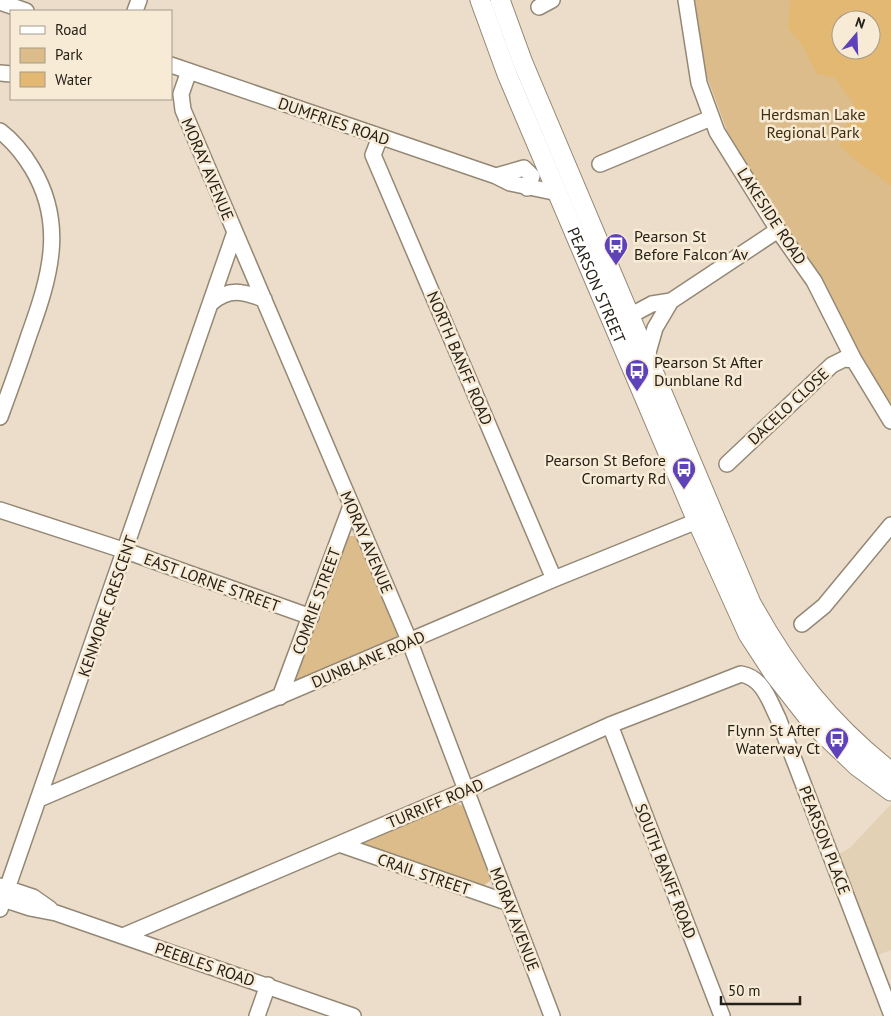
<svg xmlns="http://www.w3.org/2000/svg" width="891" height="1016" font-family="'PT Sans',sans-serif">
  <rect width="100%" height="100%" fill="#ebddc9"/>
  <!-- built -->
  <path fill="#e3d1b6" d="M891 804V950L870 958 834 856 850 848Z"/>
  <!-- green -->
  <path fill="#dcbc8b" fill-rule="evenodd" d="M692 0H891V407L730 139 707 77 694 24ZM841 20H871V50H841Z
    M350 536H356L361 542 398 631 397 637 391 642 298 682 294 679 344 537Z
    M454 802 465 807 491 875 490 881 483 886 363 843 364 841Z"/>
  <!-- water -->
  <path fill="#e3b873" fill-rule="evenodd" d="M791 0H891V186C873 172 854 162 840 145L854 104 835 78 816 73 803 47 788 27ZM841 20H871V50H841Z"/>
  <g fill="none" stroke-linecap="round" stroke-linejoin="round">
    <!-- minor casing -->
    <g stroke="#948875" stroke-width="18">
      <path id="minor" d="M686 0 699 83 717 132 778 230 814 281 854 360 891 421
        M0 2 26 11
        M539 7 552 0
        M135 11 139 0
        M171 65 496 176 510 183 558 193
        M189 71 181 94 183 110 409 640 552 1016
        M0 73 11 74
        M0 131C13 141 23 153 32 168 66 224 50 277 29 335 20 362 10 390 0 417
        M380 137 373 155 554 579
        M600 164 711 118
        M496 176 524 168 532 176 527 188
        M211 303C230 287 243 292 264 299
        M620 321 652 304 671 301
        M647 356 655 328 671 301 778 230
        M727 464 832 365 844 359 854 360
        M0 510 126 551 311 617
        M802 624 824 606 891 525
        M280 697 351 506
        M610 725 722 1016
        M39 799 554 579 697 521
        M339 844 509 903
        M0 886 33 897 50 909
        M0 898 30 908 56 913 353 1016
        M0 909 235 232
        M123 936 466 790 610 725 741 674C763 678 769 700 778 718L891 1013
        M257 1016 268 985"/>
    </g>
    <!-- major casing -->
    <g stroke="#948875" stroke-width="21">
      <g id="major">
        <path id="s1" d="M480 0 507 74 697 521 748 634 774 674 814 725 857 766 891 791"/>
        <path d="M500 0 523 63 751 603C789 672 829 723 891 772"/>
      </g>
    </g>
    <!-- minor -->
    <use href="#minor" stroke="#fff" stroke-width="15"/>
    <!-- major -->
    <use href="#major" stroke="#fff" stroke-width="19"/>
  </g>
  <!-- icons -->
  <defs>
    <g id="bus-pin" transform="scale(1.25)"><path d="M0 17L-7.5 6A9.5 9.5 0 1 1 7.5 6Z" fill="#5e42ba" stroke="#f8ebd6"/><path d="M-5-6H5V4H4V6H2V4H-2V6H-4V4H-5ZM-3.5-4V0h7V-4ZM-3.5 1.2v1.5H-2V1.2ZM2 1.2v1.5H3.5V1.2Z" fill="#fff"/></g>
  </defs>
  <g fill-rule="evenodd">
    <use href="#bus-pin" x="616" y="245"/>
    <use href="#bus-pin" x="637" y="371"/>
    <use href="#bus-pin" x="684" y="469"/>
    <use href="#bus-pin" x="837" y="739"/>
  </g>
  <g text-anchor="middle" stroke-width="5" stroke-linejoin="round" paint-order="stroke">
    <!-- park labels -->
    <g font-size="16" fill="#3f2d0f" stroke="#f8ebd6">
      <text x="813" y="120">Herdsman Lake<tspan x="813" dy="18">Regional Park</tspan></text>
    </g>
    <!-- street labels -->
    <g font-size="16" fill="#252018" stroke="#f8ebd6">
      <text transform="translate(334 121) rotate(19)" y="6">DUMFRIES ROAD</text>
      <text transform="translate(208 169) rotate(67)" y="6">MORAY AVENUE</text>
      <text transform="translate(772 216) rotate(57)" y="6">LAKESIDE ROAD</text>
      <text dy="6" stroke="none"><textPath href="#s1" startOffset="308">PEARSON STREET</textPath></text>
      <text transform="translate(460 358) rotate(67)" y="6">NORTH BANFF ROAD</text>
      <text transform="translate(788 406) rotate(-43)" y="6">DACELO CLOSE</text>
      <text transform="translate(367 542) rotate(67)" y="6">MORAY AVENUE</text>
      <text transform="translate(212 582) rotate(20)" y="6">EAST LORNE STREET</text>
      <text transform="translate(316 601) rotate(-70)" y="6">COMRIE STREET</text>
      <text transform="translate(107 606) rotate(-71)" y="6">KENMORE CRESCENT</text>
      <text transform="translate(368 659) rotate(-23)" y="6">DUNBLANE ROAD</text>
      <text transform="translate(435 803) rotate(-23)" y="6">TURRIFF ROAD</text>
      <text transform="translate(825 840) rotate(69)" y="6">PEARSON PLACE</text>
      <text transform="translate(666 871) rotate(69)" y="6">SOUTH BANFF ROAD</text>
      <text transform="translate(424 874) rotate(19)" y="6">CRAIL STREET</text>
      <text transform="translate(515 919) rotate(69)" y="6">MORAY AVENUE</text>
      <text transform="translate(205 964) rotate(19)" y="6">PEEBLES ROAD</text>
    </g>
    <!-- poi labels -->
    <g font-size="16" fill="#252018" stroke="#f8ebd6" text-anchor="start">
      <text x="634" y="242">Pearson St<tspan x="634" dy="18">Before Falcon Av</tspan></text>
      <text x="654" y="368">Pearson St After<tspan x="654" dy="18">Dunblane Rd</tspan></text>
      <text x="666" y="466" text-anchor="end">Pearson St Before<tspan x="666" dy="18">Cromarty Rd</tspan></text>
      <text x="820" y="736" text-anchor="end">Flynn St After<tspan x="820" dy="18">Waterway Ct</tspan></text>
    </g>
  </g>
  <!-- legend -->
  <rect x="10" y="10" width="162" height="90" fill="#f8ebd6" stroke="#a49a8a"/>
  <rect x="20" y="26" width="25" height="8" fill="#ffffff" stroke="#a49a8a"/>
  <text x="55" y="35" font-size="15" fill="#252018">Road</text>
  <rect x="20" y="48" width="25" height="15" fill="#dcbc8b" stroke="#a49a8a"/>
  <text x="55" y="60" font-size="15" fill="#252018">Park</text>
  <rect x="20" y="72" width="25" height="15" fill="#e3b873" stroke="#a49a8a"/>
  <text x="55" y="85" font-size="15" fill="#252018">Water</text>
  <!-- north arrow -->
  <g transform="translate(856 35) rotate(19)"><circle r="24" fill="#f8ebd6" stroke="#a49a8a"/>
  <path d="M0-4L9 19L0 12L-9 19Z" fill="#5e42ba"/>
  <text y="-8" font-size="14" font-weight="bold" text-anchor="middle" fill="#252018">N</text>
  </g>
  <!-- scale -->
  <path d="M721 996v8h79v-8" fill="none" stroke="#252018" stroke-width="2.5"/>
  <text x="728" y="996" font-size="15" fill="#252018" stroke="#f8ebd6" stroke-width="4" paint-order="stroke">50 m</text>
</svg>
